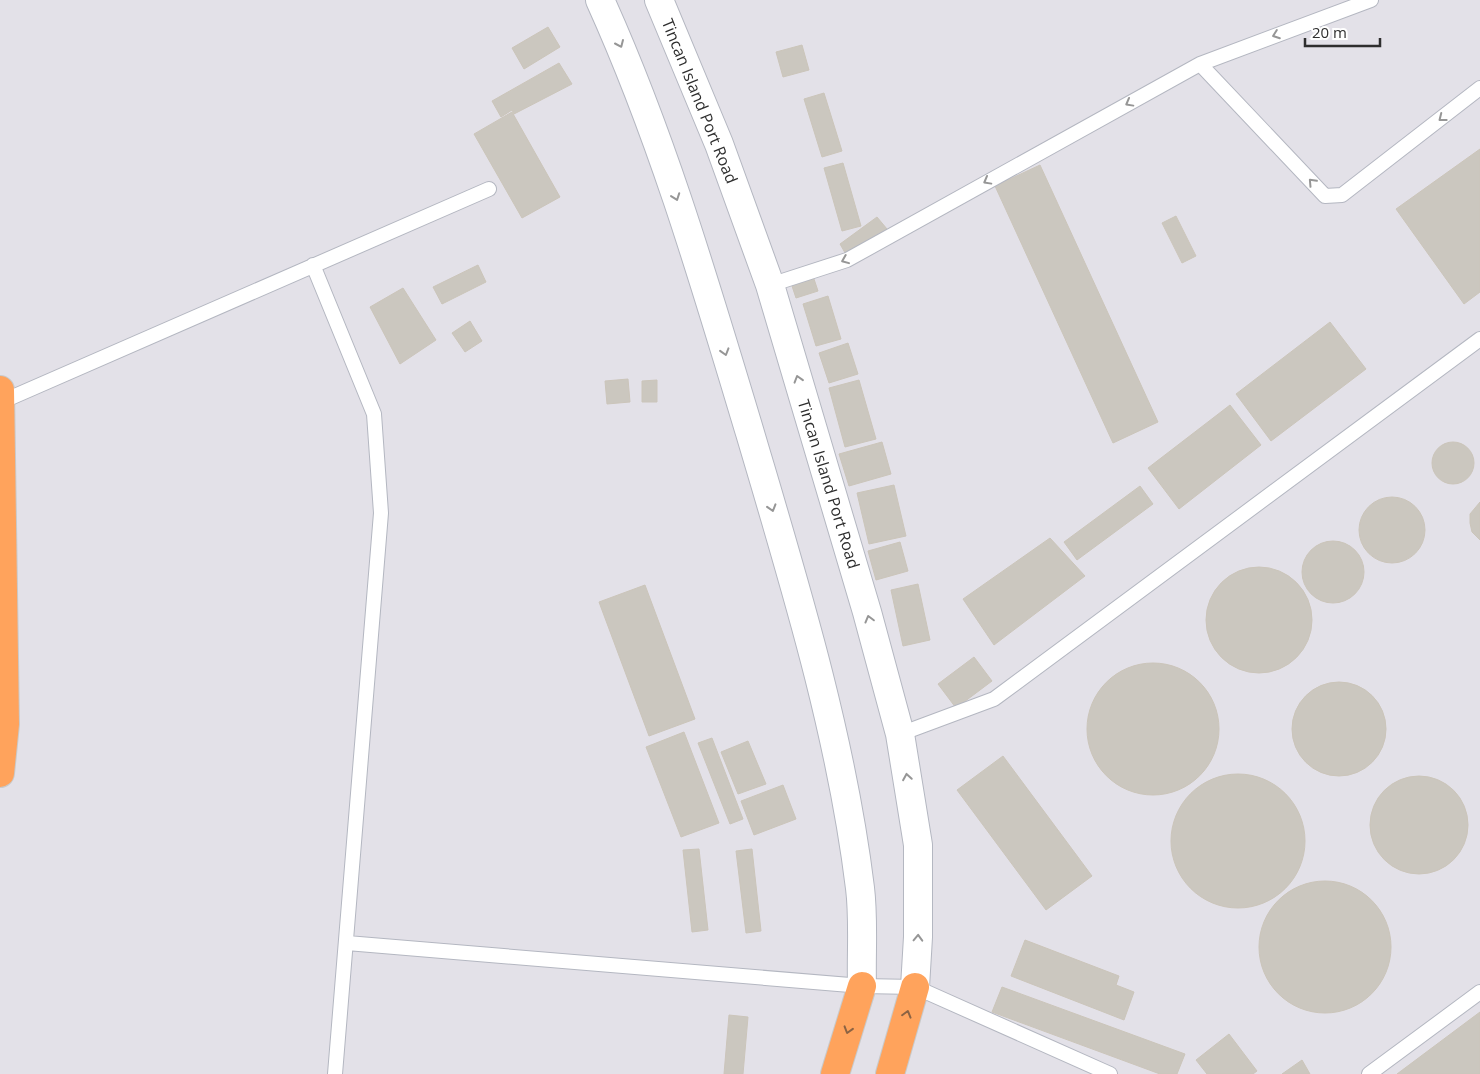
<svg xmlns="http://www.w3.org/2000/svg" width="1480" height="1074" font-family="'Open Sans',sans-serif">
  <rect width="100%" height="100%" fill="#efe9e1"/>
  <!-- industrial -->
  <path fill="#e3e1e8" d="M0 0H1480V1074H0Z"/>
  <!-- building -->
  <path fill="#cbc7bf" stroke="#cbc5ba" d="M548 27 560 47 524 69 512 48Z
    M802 45 809 70 783 77 776 52Z
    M559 63 572 84 514 114 512 110 501 117 492 101Z
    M824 93 842 151 822 157 804 99Z
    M512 112 560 197 522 218 474 134Z
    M1480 149V292L1464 304 1396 209Z
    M843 163 861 226 842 231 824 168Z
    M1040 165 1158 422 1113 443 995 186Z
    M1176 216 1196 256 1182 263 1162 223Z
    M877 217 887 229 848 258 840 244Z
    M478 265 486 282 442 304 433 287Z
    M812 273 818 291 796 298 790 280Z
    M403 288 436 340 400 364 370 307Z
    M828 296 841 339 816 346 803 304Z
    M470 321 482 341 465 352 452 333Z
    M1330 322 1366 369 1271 441 1236 394Z
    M848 343 858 374 829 383 819 353Z
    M628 379 630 402 607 404 605 381Z
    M657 380V402H642V381Z
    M859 380 876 439 845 447 829 388Z
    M1230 405 1261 445 1179 509 1148 468Z
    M882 442 891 474 849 486 839 454Z
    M1432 463a21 21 0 1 1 42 0a21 21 0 1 1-42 0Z
    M894 485 906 536 869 544 857 493Z
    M1140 486 1153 504 1077 560 1064 542Z
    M1359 530a33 33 0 1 1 66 0a33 33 0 1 1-66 0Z
    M1480 502V540L1472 532 1470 523V514Z
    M1050 538 1085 576 994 645 963 599Z
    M1302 572a31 31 0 1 1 62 0a31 31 0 1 1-62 0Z
    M900 542 908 571 876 580 868 551Z
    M1206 620a53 53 0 1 1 106 0a53 53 0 1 1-106 0Z
    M918 584 930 640 903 646 891 590Z
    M645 585 695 719 649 736 599 602Z
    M974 657 992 681 956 708 938 684Z
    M1087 729a66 66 0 1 1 132 0a66 66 0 1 1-132 0Z
    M1292 729a47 47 0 1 1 94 0a47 47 0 1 1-94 0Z
    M684 732 719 823 681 837 646 747Z
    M712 738 743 819 730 824 698 743Z
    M748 741 766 784 738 794 721 752Z
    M1003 756 1092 876 1046 910 957 790Z
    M1171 841a67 67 0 1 1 134 0a67 67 0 1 1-134 0Z
    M1370 825a49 49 0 1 1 98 0a49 49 0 1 1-98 0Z
    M783 785 796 819 754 835 741 801Z
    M699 849 708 930 692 932 683 850Z
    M752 849 761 931 746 933 736 851Z
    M1259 947a66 66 0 1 1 132 0a66 66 0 1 1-132 0Z
    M1025 940 1119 976 1116 985 1134 992 1124 1020 1011 976Z
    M1002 987 1185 1054 1177 1074H1160L992 1012Z
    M1480 1012V1074H1397Z
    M729 1015 748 1017 743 1074H724Z
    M1229 1034 1257 1071 1253 1074H1207L1196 1060Z
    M1302 1060 1310 1074H1282Z"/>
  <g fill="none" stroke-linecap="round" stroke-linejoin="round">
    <!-- lane casing -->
    <g stroke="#b4b7c1" stroke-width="16">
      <path id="lane" d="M1200 64 1325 196 1342 195 1480 88
        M313 265 374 414 381 513 335 1074
        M770 285 847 260 1200 64 1371 0
        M1 402 489 189
        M900 734 994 699 1480 339
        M347 943 862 986 915 987 1110 1074
        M1369 1074 1480 992"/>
    </g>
    <!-- secondary casing -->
    <g stroke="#b4b7c1" stroke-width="30">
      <path id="secondary" d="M600 0C663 139 706 287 750 433 794 582 841 733 860 888 864 920 861 954 862 986
        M659 0 719 144 770 285 867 612 900 734 918 845V937L915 987"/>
    </g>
    <!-- highway casing -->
    <g stroke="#c9c9c9" stroke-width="30">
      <path id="highway" d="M0 390 5 724 0 773
        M835 1074 862 986
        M890 1074 915 987"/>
    </g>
    <!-- lane -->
    <use href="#lane" stroke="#fff" stroke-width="14"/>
    <!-- secondary -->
    <use href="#secondary" stroke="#fff" stroke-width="28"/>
    <!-- highway -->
    <use href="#highway" stroke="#ffa35c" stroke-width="28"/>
  </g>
  <!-- one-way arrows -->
  <defs><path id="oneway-chevron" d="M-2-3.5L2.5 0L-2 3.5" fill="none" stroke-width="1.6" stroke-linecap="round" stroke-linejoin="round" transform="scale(1.25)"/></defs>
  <g stroke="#969696">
    <use href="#oneway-chevron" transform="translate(1276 35) rotate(160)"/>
    <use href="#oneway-chevron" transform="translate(620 44) rotate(66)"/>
    <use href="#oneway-chevron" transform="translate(1129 103) rotate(151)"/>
    <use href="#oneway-chevron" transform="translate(1442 118) rotate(142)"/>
    <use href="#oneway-chevron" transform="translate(987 181) rotate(151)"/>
    <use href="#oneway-chevron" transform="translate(1312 182) rotate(-133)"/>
    <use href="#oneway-chevron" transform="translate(676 197) rotate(70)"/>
    <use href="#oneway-chevron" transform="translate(845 260) rotate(158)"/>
    <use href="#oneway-chevron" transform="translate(725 352) rotate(73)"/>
    <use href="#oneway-chevron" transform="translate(798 379) rotate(-107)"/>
    <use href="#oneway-chevron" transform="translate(772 508) rotate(73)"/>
    <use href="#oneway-chevron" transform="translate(869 619) rotate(-105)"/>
    <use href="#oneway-chevron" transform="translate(907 777) rotate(-99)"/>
    <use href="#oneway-chevron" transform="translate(918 938) rotate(-88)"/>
  </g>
  <g stroke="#8c6343">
    <use href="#oneway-chevron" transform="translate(907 1014) rotate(-74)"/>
    <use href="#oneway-chevron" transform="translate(848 1030) rotate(107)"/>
  </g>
  <g text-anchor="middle" stroke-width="4" stroke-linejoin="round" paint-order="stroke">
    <!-- street labels -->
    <g font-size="16" fill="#2e2e2e" stroke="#fff">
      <text transform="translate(700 101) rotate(68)" y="6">Tincan Island Port Road</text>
      <text transform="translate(829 484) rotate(73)" y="6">Tincan Island Port Road</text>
    </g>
  </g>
  <!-- scale -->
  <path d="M1305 38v8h75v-8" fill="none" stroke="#2e2e2e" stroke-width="2.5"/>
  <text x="1312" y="38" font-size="15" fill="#2e2e2e" stroke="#ffffff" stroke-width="4" paint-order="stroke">20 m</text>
</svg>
